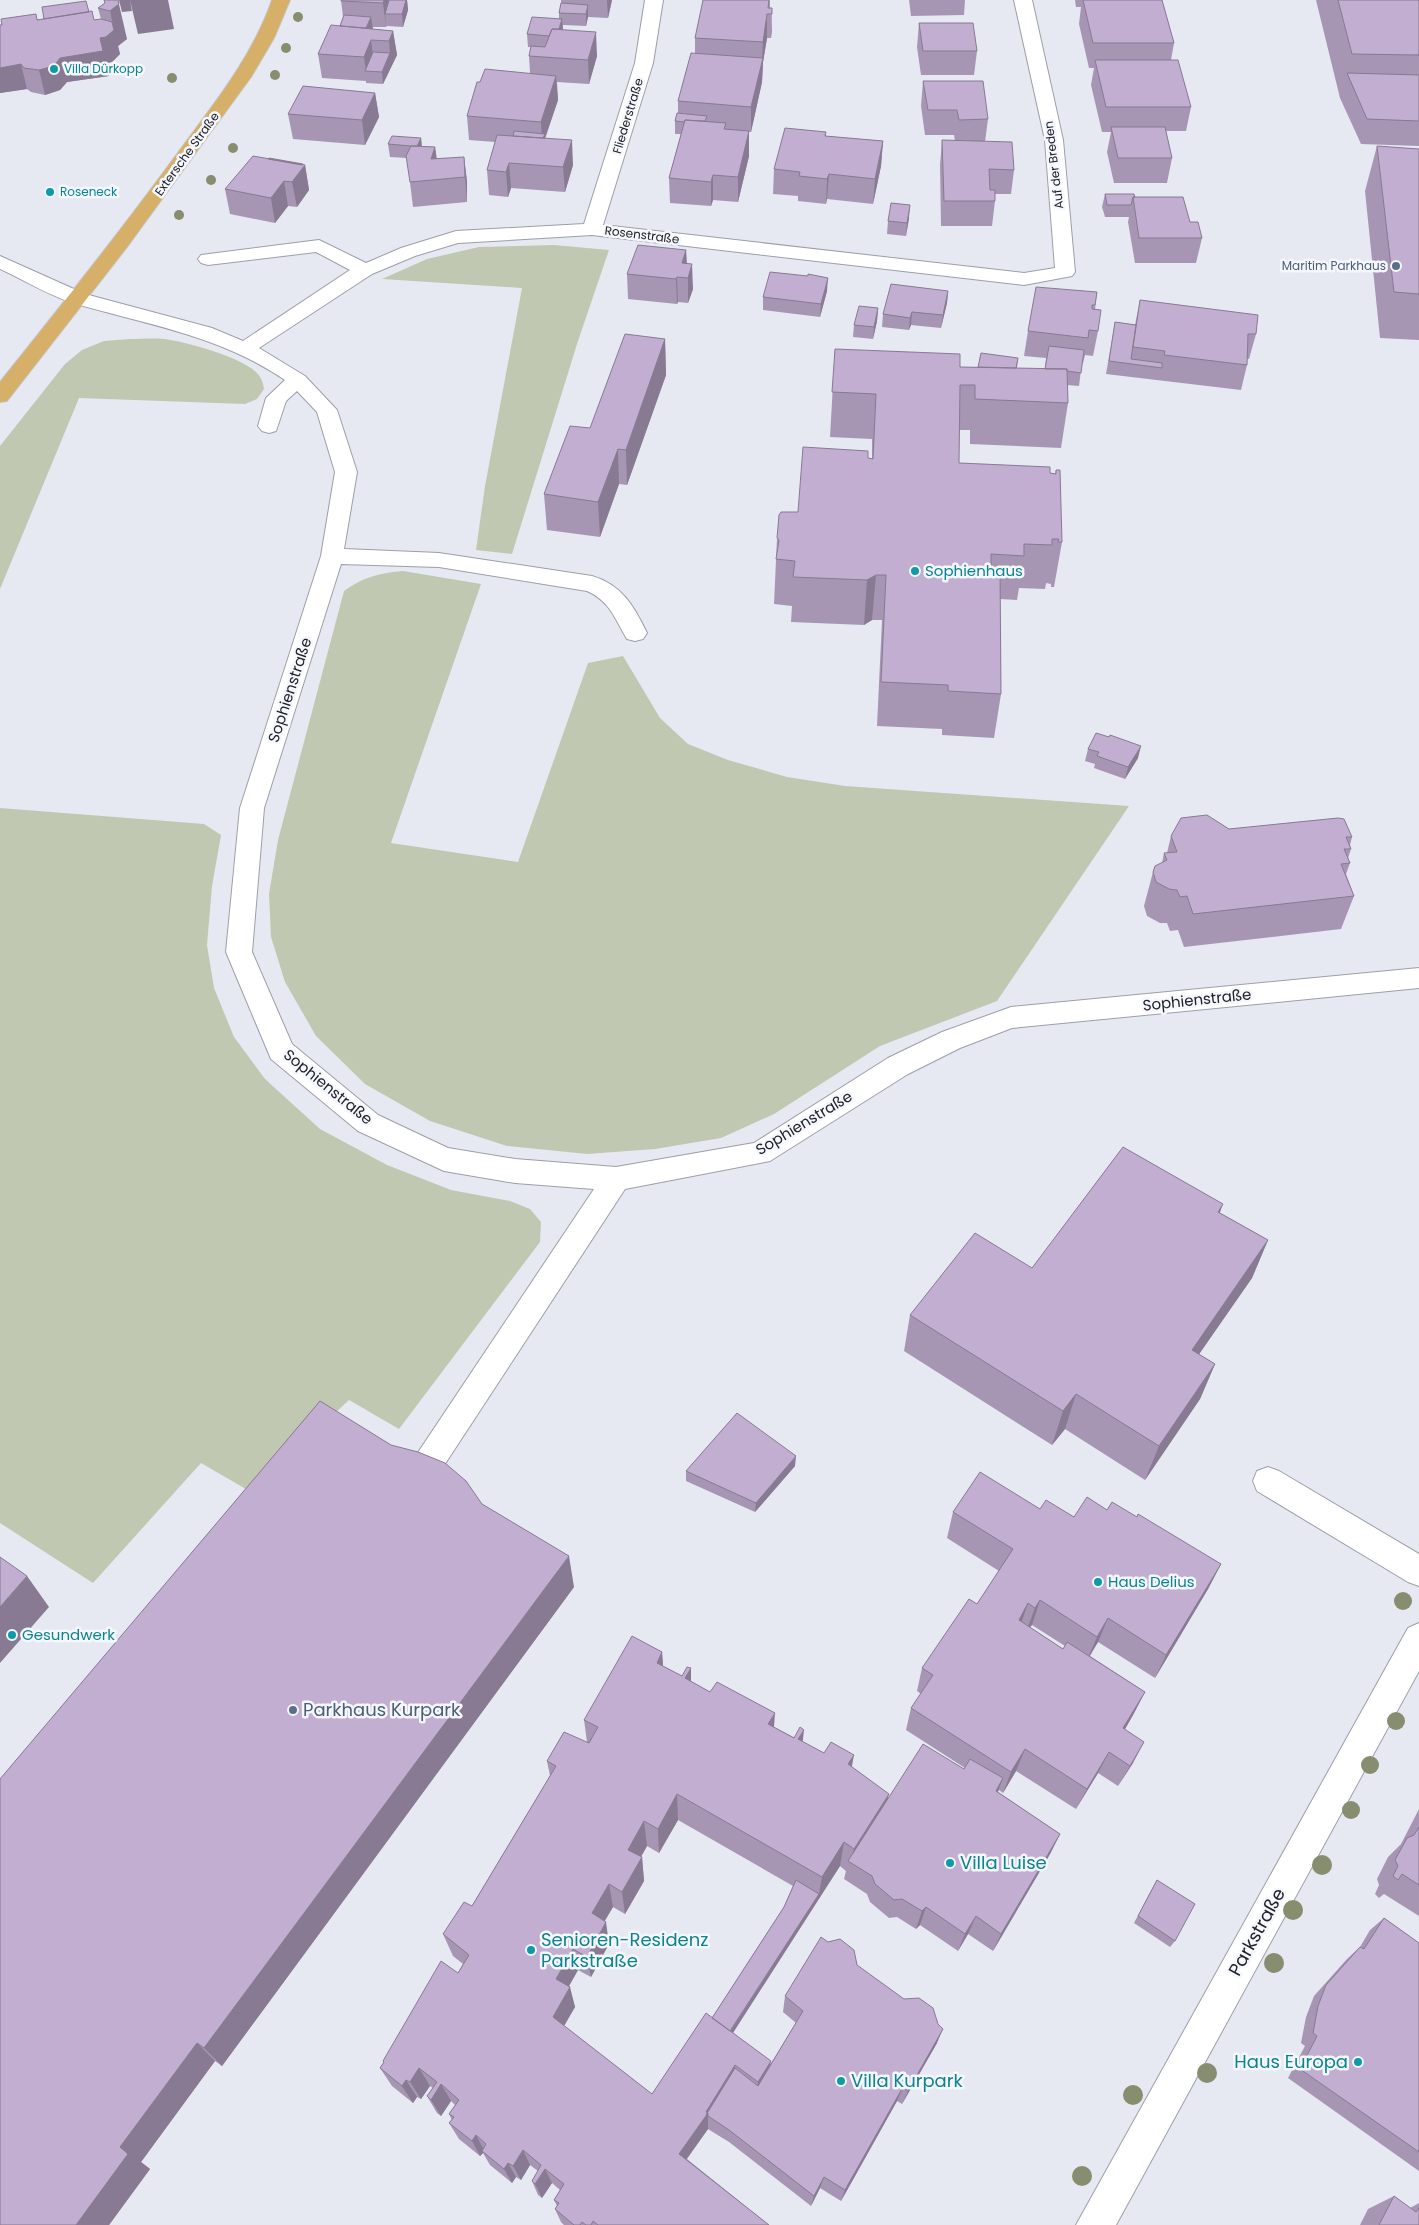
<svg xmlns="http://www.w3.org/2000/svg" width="1419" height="2225" font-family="Poppins,sans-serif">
  <rect width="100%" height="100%" fill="#e6e9f2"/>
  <!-- green -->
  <path fill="#c1c8b1" d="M554 245 609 250 577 344 512 554 476 550 485 486 522 288 382 279 427 259 479 247Z
    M130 339C141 339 153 338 165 339 186 342 241 357 256 372 261 377 263 382 264 389L257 399 245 404 79 398 0 589V446L65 364 82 350 104 341Z
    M403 571 481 584 391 843 518 862 588 663 623 656 660 718 688 744 728 760 787 777 845 786 1129 806 997 1001 880 1046 774 1114 721 1138 655 1149 587 1154 507 1146 430 1121 365 1084 316 1036 285 982 271 937 269 894 278 840 344 591C363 577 380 573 403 571Z
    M0 808 204 824 221 835 212 886 207 945 214 988 234 1037 265 1079 320 1129 387 1165 451 1190 510 1201 530 1209 541 1222 540 1242 399 1429 349 1400 251 1492 201 1463 93 1583 0 1523Z"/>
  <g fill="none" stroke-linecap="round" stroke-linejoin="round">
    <!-- minor casing -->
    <g stroke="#9c9fa7" stroke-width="2">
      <path id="minor" d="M645 0H663L653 63 603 225 1024 273 1055 268 1045 140 1014 0H1032L1063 140 1075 272 1072 276 1024 285 592 235 458 243 415 256 372 274 259 348 305 376 337 410 357 472 344 549 439 553 592 576C622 585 634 606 647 633L643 639 635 641 627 639C615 619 610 601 587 591L439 567 341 564 264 808 252 952 292 1044 378 1115 448 1148 515 1159 616 1167 754 1143 888 1058 942 1032 1011 1007 1419 968V988L1012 1028 960 1048 908 1074 770 1161 625 1189 443 1467V1486L438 1496 427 1500 416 1496C410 1482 411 1468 417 1454L594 1189 515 1183 444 1171 358 1131 271 1059 226 952 240 808 321 556 335 472 317 412 297 391 286 401 276 431 269 433 262 431 258 426 266 398 285 380C219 335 148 325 73 303 48 295 24 280 0 269V256L85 294 212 328 243 341 350 270 316 252 208 265 201 263 198 259 201 255 319 240 366 263 401 248 456 231 584 224 635 63Z
        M1268 1467 1279 1471 1419 1554V1586L1408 1582 1257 1491 1253 1481 1257 1471Z
        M1419 1623V1671L1116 2225H1076L1408 1628Z"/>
    </g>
    <!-- major casing -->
    <g stroke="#c5c6c6" stroke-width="2">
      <path id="major" d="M272 0H290L274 38 251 77 127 247 7 401 0 402V382C60 307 120 232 177 154 213 105 252 58 272 0Z"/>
    </g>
    <!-- minor -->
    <use href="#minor" fill="#fff" fill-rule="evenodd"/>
    <!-- major -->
    <use href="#major" fill="#d6af68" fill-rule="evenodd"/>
  </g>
  <!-- trees -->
  <g fill="#868e6f">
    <circle cx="298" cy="17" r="5"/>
    <circle cx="286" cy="48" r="5"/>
    <circle cx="275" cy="75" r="5"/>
    <circle cx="172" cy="78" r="5"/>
    <circle cx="233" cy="148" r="5"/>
    <circle cx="211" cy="180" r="5"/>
    <circle cx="179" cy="215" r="5"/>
    <circle cx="1403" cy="1601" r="9"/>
    <circle cx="1396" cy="1721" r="9"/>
    <circle cx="1370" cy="1765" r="9"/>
    <circle cx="1351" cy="1810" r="9"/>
    <circle cx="1322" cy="1865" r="10"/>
    <circle cx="1293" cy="1910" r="10"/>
    <circle cx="1274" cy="1963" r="10"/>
    <circle cx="1207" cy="2073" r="10"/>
    <circle cx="1133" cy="2095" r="10"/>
    <circle cx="1082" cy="2176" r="10"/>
  </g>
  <!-- wall -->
  <path fill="#a696b4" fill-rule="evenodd" d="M341 0H407L408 10 403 27 387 26 386 27H372L373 29 393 31 397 55 383 84 366 83V81L322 78 318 54 340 26 343 17Z
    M561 0H612L608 18 588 17 586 26 563 25V30L597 56 589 84 557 82 558 100 545 139 573 165 565 192 511 188 508 197 489 195 487 170 495 142 469 140 467 116 530 73 529 56 531 47H528L527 34 559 19V13L561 3Z
    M770 0V8H772L771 38H767L763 62 762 82 751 132H749V156L738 202 713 200 711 206 670 203 669 178 681 134H675V121L678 113V101L695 54V38Z
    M909 0H965L964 15 911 16Z
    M1074 0H1162L1174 43 1171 60 1191 107 1186 131H1166L1172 158 1167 183H1114L1107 152 1111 132H1102L1091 85 1094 68H1089L1079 24 1081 7H1076L1075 0Z
    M1316 0H1419V146L1361 144 1340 98Z
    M105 3 127 39 118 46 120 54 112 62 106 63 109 76 67 82 60 90 45 95 31 92 27 89 0 93V25L89 12 94 20 101 19 98 8Z
    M919 23 977 51 974 75H921L917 47Z
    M923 81 988 119 985 142 1014 170 1011 194H995V201L992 226H941L940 165 942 140 955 141 954 135H925L921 106Z
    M375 93 379 117 365 145 293 139 288 114Z
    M826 132V136L883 141 881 166 873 204 827 199 826 204 798 201V196L773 194 774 169Z
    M421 138 422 146 435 147 437 159 464 157 467 182V202L413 207 407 158 390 157 388 144Z
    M1377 146 1419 149V340L1380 338 1365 191Z
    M268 159 303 164V165H305L309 190 297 207 288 206 275 223 230 214 225 189Z
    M1105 194 1135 197 1190 222 1202 238 1196 263H1135L1128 222 1129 217H1105L1102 207Z
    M909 218 906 236 887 234 888 221Z
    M686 250 687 263 693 289 688 303 678 302 677 304 628 299 627 274Z
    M827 291 820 317 763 310V297Z
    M948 291 947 303 941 328 911 325 909 330 882 327 883 314Z
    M1097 292 1095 310 1098 331 1093 356 1085 355 1083 363 1082 362 1079 386 1067 385 1068 403 1061 448 970 444V430H959V463L1050 473 1055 474 1056 470 1062 542 1054 587H1051V584L1046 583 1045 589 1019 588 1017 600 1000 599 1001 694 994 738 942 735V729L877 726 882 620H872L864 625 791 622 792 606 774 604 777 538 798 512 868 458 872 459V439L830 437 835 349 960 367H978L1018 358 1017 368 1045 369 1046 358 1024 356 1028 331Z
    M1140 300 1256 334 1249 359H1247V365L1241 390 1106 374 1115 322 1135 325Z
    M878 308 877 321 873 339 853 337 854 325Z
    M665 339 666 375 627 485 619 484 600 537 547 530 544 494 590 428Z
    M1088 749 1138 758 1125 779 1094 768 1095 764 1085 761Z
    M1229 829 1352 837 1350 845 1351 849 1348 858 1350 863 1346 874 1354 896 1341 929 1184 947 1178 930 1170 931 1167 923H1160L1147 916 1144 906 1153 872 1162 863 1164 853H1167L1171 836Z
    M1220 1213 1268 1240 1252 1278 1199 1354 1215 1364 1200 1399 1145 1480 1065 1429 1052 1445 904 1351 910 1315 1032 1268Z
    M795 1466 755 1512 686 1481V1471Z
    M482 1504 574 1587 222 2066 215 2061 141 2162 150 2169 109 2225H0Z
    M1040 1509 1074 1517 1107 1510 1137 1517 1221 1564 1208 1589 1155 1678 1098 1642 1090 1656 1145 1692 1133 1715 1125 1729 1133 1763 1118 1786 1098 1773 1076 1809 1016 1771 1003 1793 999 1790 998 1792 1060 1834 1050 1854 993 1951 968 1934 958 1951 920 1925 916 1929 897 1917 889 1918 870 1902 867 1894 844 1879 846 1871 840 1866 733 2033 770 2065 796 2023 783 2012 785 1996 857 1965 937 2043 902 2104 897 2101 841 2201 820 2188 811 2206 729 2142 708 2129 687 2159 769 2225H564L561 2222 555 2209 557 2206 554 2200 560 2190 552 2183 542 2198 538 2195 532 2181 538 2171 530 2165 521 2180 516 2177 512 2183 490 2165 483 2153 480 2156 459 2139 449 2123 452 2120 449 2114 455 2105 451 2101 441 2116 437 2113 427 2096 433 2088 430 2086 421 2099 417 2097 413 2103 392 2086 380 2068 384 2063 383 2061 458 1973 463 1964 453 1956 443 1934 472 1906 550 1776 547 1761 587 1742 584 1720 662 1652 663 1666 774 1727 852 1768 888 1799 964 1769 965 1768 906 1730 911 1708 921 1694 917 1691 922 1668 977 1604 999 1571 947 1538 953 1512ZM1032 1625 1065 1646 1063 1649 1029 1627ZM678 1820 793 1886 784 1907 712 2018 652 2094 564 2026 575 2007 569 1986 578 1970 591 1977 609 1944 604 1921 613 1907 625 1914 644 1881 642 1857H641L647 1846 659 1853Z
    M1419 1809V1916L1384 1894 1379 1898 1375 1894 1379 1885 1377 1879 1388 1857 1401 1844Z
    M1157 1880 1175 1941 1170 1947 1134 1923 1153 1887Z
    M1384 1918 1419 1943V2171L1288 2078 1305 2046 1301 2043 1306 2017 1314 1996 1347 1959 1360 1947 1370 1930Z
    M1394 2196 1410 2208 1419 2203V2225H1360L1368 2209Z"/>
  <!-- shaded-wall -->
  <path fill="#877a92" d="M118 0 127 39 118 46 120 54 112 62 106 63 109 76 67 82 60 90 45 95 39 70 114 30 110 11Z
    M119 0H130L132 11 122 12Z
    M130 0H168L174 29 138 34Z
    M384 0H390L385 14 386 27 383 3Z
    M406 0H407L408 10 403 27 402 14Z
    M607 0H612L608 18Z
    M588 5V17L586 26V14Z
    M772 8V32L771 38 772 14Z
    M767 14V38L763 62 762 82 751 132V107L762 60 763 42Z
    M371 17 373 29 365 32Z
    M562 19 563 32 557 36Z
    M393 31 397 55 383 84 382 72 390 53 389 41Z
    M596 32 597 56 589 84 588 60Z
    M371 40 374 64 366 71 364 57Z
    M21 64 27 89 0 93V68Z
    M556 76 558 100 545 138 546 146 543 155 541 122Z
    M375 93 379 117 365 145 362 120Z
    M749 131V156L738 202V177Z
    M421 138 422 151 417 147Z
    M572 140 573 165 565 192 563 167Z
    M883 141 881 166 873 204 875 179Z
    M435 147 438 172 431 159Z
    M464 157 467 182V202L465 177Z
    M509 163 511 188 508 197 506 172Z
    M303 164 304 167 305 165 309 190 297 207 292 182Z
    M829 174 827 199 826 204 827 179Z
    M713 175V200L711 206V182Z
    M284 181 288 206 275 223 271 198Z
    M910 205 909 218 906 236 907 223Z
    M686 250 687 275 682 263Z
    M692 264 693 289 688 303V278Z
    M677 277 678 302 677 304 676 279Z
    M828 278 827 291 820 317 821 304Z
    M948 291 947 303 941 328 943 315Z
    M878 308 877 321 873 339 874 327Z
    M912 312 911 325 909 330 910 318Z
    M665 339 666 375 627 485 626 450Z
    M618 449 619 484 600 537 598 502Z
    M876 575 872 620 864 625 867 580Z
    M1141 746 1138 758 1125 779 1128 767Z
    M1223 1204 1209 1243 1218 1212Z
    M1268 1240 1252 1278 1177 1386 1192 1350Z
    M1215 1364 1200 1399 1145 1480 1159 1446Z
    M1076 1394 1065 1429 1052 1445 1063 1411Z
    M796 1456 795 1466 755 1512 756 1503Z
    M569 1556 574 1587 222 2066 204 2048Z
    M1221 1564 1208 1589 1155 1678 1166 1655Z
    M27 1576 49 1607 0 1663V1607Z
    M1040 1600 1032 1625 1026 1632 1035 1608Z
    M1028 1603 1020 1627 1019 1620Z
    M1108 1618 1098 1642 1087 1660 1097 1637Z
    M662 1652 664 1682 657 1663Z
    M691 1668V1697L685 1678Z
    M1145 1692 1133 1715 1113 1750 1123 1728Z
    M775 1713 773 1741 768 1724Z
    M804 1730 801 1757 798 1739Z
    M1144 1742 1133 1763 1118 1786 1130 1766Z
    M1025 1749 1016 1771 1003 1793 1011 1772Z
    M1109 1752 1098 1773 1076 1809 1087 1789Z
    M854 1755 849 1782 848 1764Z
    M1003 1778 995 1799 996 1791Z
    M677 1794 678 1820 659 1853 658 1829Z
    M889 1794 883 1819 851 1863 854 1849Z
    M644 1821 647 1846 631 1874 628 1850Z
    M1060 1834 1050 1854 993 1951 1001 1934Z
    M844 1842 840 1866 725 2045V2040L819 1894 822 1877Z
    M642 1857 644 1881 625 1914 622 1892Z
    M609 1884 613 1907 596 1936 592 1913Z
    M926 1907 920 1925 916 1929 922 1911Z
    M976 1916 968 1934 958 1951 965 1934Z
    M606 1922 609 1944 591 1977 587 1957Z
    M573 1949 578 1970 561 2000 556 1979Z
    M570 1987 575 2007 558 2036 553 2017Z
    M943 2029 937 2043 902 2104 908 2091Z
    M197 2043 215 2061 141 2162 150 2169 109 2225H76L120 2147Z
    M771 2061 768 2079 756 2099 758 2082Z
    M735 2065 734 2082 708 2116V2129L680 2168 679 2154Z
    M419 2068 430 2086 421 2099 410 2082Z
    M406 2080 417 2097 413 2103 402 2086Z
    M441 2084 451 2101 441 2116 431 2100Z
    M903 2087 897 2101 841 2201 845 2190Z
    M476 2135 484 2150 482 2151 483 2153 480 2156 472 2141Z
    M523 2150 530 2165 521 2180 513 2166Z
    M508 2163 516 2177 512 2183 504 2169Z
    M545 2169 552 2183 542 2198 535 2184Z
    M824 2177 820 2188 811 2206 814 2196Z"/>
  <!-- building -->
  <path fill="#c1aed1" stroke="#877a92" d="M104 0H118L119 4 110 11 98 8 105 3Z
    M341 0H384L383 3 341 1Z
    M389 0H406L402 14H385Z
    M703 0H769L768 8H772V14H767L763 42 695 38Z
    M1083 0H1162L1174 43H1093Z
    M1338 0H1419V55L1352 54Z
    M86 1 89 12 44 19 42 7Z
    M561 3 588 5 586 14 559 13Z
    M92 11 94 20 101 19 112 22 114 30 106 37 100 38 103 51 60 58 54 66 39 70 24 68 21 64 0 68V25H2L1 19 36 14 37 20Z
    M344 15 371 17 366 28 340 26Z
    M532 17 562 19 559 29H552L549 36 527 34Z
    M919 23H973L977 51H923Z
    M331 25 393 31 389 41 371 40 364 57 318 54Z
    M552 29 596 32 588 60 529 56 531 46 545 47Z
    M373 52 390 53 382 72 365 71Z
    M691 53 763 58 751 107 678 101Z
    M1095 60H1178L1191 107H1106Z
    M485 69 556 76 541 122 467 116 477 82H480Z
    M1347 73 1419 75V121L1367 119Z
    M923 81H983L988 119 959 120 957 110H928Z
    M303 86 375 93 362 120 288 114Z
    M677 113 707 116 705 121 685 120 684 122 675 121Z
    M685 120 726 123 724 129 749 131 738 177 713 175 711 182 669 178Z
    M1111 127H1165L1172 158H1118Z
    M785 128 826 132 825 136 883 141 875 179 829 174 827 179 799 176 800 172 774 169Z
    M514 131 545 134 543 138 513 136Z
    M497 135 572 140 563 167 509 163 506 172 487 170Z
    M392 136 421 138 417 146H411L388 144Z
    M942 140 1012 142 1014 170 989 169 990 190H995V201H944Z
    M411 146 435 147 431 159 464 157 465 177 410 182 406 156Z
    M1377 146 1419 149V294L1394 292Z
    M253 156 305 165 292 182 284 181 271 198 225 189Z
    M269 158 303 164 302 165 268 159Z
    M1105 194H1134L1135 197H1133L1131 205H1107Z
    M1133 197H1183L1190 222H1198L1202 238H1139Z
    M891 203 910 205 907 223 888 221Z
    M638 245 686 250 682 263 692 264 688 278 677 277 676 279 627 274Z
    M770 272 808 276V274L828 278 821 304 763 297Z
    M891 284 948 291 943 315 912 312 910 318 883 314Z
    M1036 287 1097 292 1095 305H1092V309L1101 310 1098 331 1089 330 1088 338 1028 331Z
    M1140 300 1258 315 1256 334H1248L1247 365 1164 355 1165 351 1133 347Z
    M859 306 878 308 874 327 854 325Z
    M1115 322 1136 325 1131 359 1162 363V368L1109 361Z
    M625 334 665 339 626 450 618 449 598 502 544 494 570 426 590 428Z
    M1049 346 1084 350 1081 373 1067 371V369H1045Z
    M835 349 960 354V367L1067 369 1068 403 975 399V385H960L959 463 1050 467V473L1056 474V470H1060L1062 542H1058L1059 539H1052V545L1024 544V556L991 554V568H1000L1001 694 948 691V685L881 682 886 575H876L867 580 793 577 795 561 776 559 779 540 777 538 779 515 781 512H798L803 447 868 451V458L873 459 876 394 832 392Z
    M981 353 1018 358 1016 368 978 367Z
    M1096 733 1109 737 1110 735 1141 746 1128 767 1097 756 1099 752 1088 749Z
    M1207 815 1229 829 1338 818 1344 819 1352 837H1346L1351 849H1344L1350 863 1341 864 1354 896 1193 914 1187 896 1180 897 1177 890 1169 889 1156 882 1153 872 1155 866 1167 860 1164 853 1177 852 1171 836 1181 818Z
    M1123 1147 1223 1204 1218 1212 1268 1240 1192 1350 1215 1364 1159 1446 1076 1394 1063 1411 910 1315 975 1233 1032 1268Z
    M320 1401 391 1445 418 1452 445 1463 466 1481 482 1504 569 1556 204 2048 197 2043 120 2147 128 2154 76 2225H0V1779Z
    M737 1413 796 1456 756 1503 686 1471Z
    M980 1472 1040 1509 1046 1500 1074 1517 1087 1497 1107 1510 1112 1502 1137 1517 1138 1514 1221 1564 1166 1655 1108 1618 1097 1637 1040 1600 1035 1608 1028 1603 1019 1620 1063 1649 1067 1642 1145 1692 1123 1728 1144 1742 1130 1766 1109 1752 1087 1789 1025 1749 1011 1772 911 1708 933 1675 922 1668 969 1599 977 1604 1013 1549 953 1512Z
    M0 1557 27 1576 0 1607Z
    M632 1636 662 1652 657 1663 682 1676 687 1667 691 1668 685 1678 710 1692 717 1682 775 1713 768 1724 794 1738 800 1727 804 1730 798 1739 824 1753 831 1742 854 1755 848 1764 889 1794 854 1849 844 1842 822 1877 677 1794 658 1829 644 1821 628 1850 642 1857 622 1892 609 1884 592 1913 606 1922 587 1957 573 1949 556 1979 570 1987 553 2017 652 2094 706 2013 771 2061 758 2082 735 2065 706 2112 708 2113 679 2154 769 2225H598L593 2221 591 2225H586L582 2222 580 2225H574L555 2209 559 2203 554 2200 564 2184 545 2169 535 2184 532 2181 541 2165 523 2150 513 2166 508 2163 504 2169 482 2151 486 2144 476 2135 472 2141 449 2123 454 2117 449 2114 459 2100 441 2084 431 2100 427 2096 437 2082 419 2068 410 2082 406 2080 402 2086 380 2068 384 2062 383 2061 441 1961 458 1973 469 1955 443 1934 464 1902 472 1906 556 1766 547 1761 564 1732 589 1743 598 1727 584 1720Z
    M923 1744 964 1769 970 1759 1003 1778 996 1791 1060 1834 1001 1934 976 1916 965 1934 926 1907 922 1911 902 1899 894 1900 875 1884 872 1876 848 1861Z
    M1419 1827V1885L1402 1874 1398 1880 1393 1876 1398 1866 1395 1860 1407 1838 1414 1835Z
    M796 1880 819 1894 730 2031 712 2018 784 1907Z
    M1157 1880 1195 1904 1175 1941 1138 1916Z
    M1384 1918 1419 1943V2152L1300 2069 1317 2036 1313 2033 1318 2006 1326 1985 1360 1947 1364 1949Z
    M821 1937 828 1942 840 1939 854 1950 857 1965 904 1999 919 1998 933 2008 938 2024 943 2029 908 2091 903 2087 845 2190 824 2177 814 2196 729 2130 708 2116V2113L706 2115 735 2068 758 2086 803 2011 785 1996Z
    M1394 2196 1416 2212 1419 2208V2225H1379Z"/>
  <!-- markers -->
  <g fill="#0f9aa8" stroke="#f4f7fd" stroke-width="2">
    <circle cx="54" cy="69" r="5"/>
    <circle cx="50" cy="192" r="5"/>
    <circle cx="915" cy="571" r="5"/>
    <circle cx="1098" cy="1582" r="5"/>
    <circle cx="12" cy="1635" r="5"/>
    <circle cx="950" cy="1863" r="5"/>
    <circle cx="531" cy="1950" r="5"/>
    <circle cx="1358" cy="2062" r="5"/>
    <circle cx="841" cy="2081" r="5"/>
  </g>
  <g fill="#5c6f8a" stroke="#f4f7fd" stroke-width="2">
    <circle cx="1396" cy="266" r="5"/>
    <circle cx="293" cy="1710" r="5"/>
  </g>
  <g text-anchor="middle" stroke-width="5" stroke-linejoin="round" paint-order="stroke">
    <!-- far-culture labels -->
    <g font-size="12" fill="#0d838f" stroke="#f4f7fd" text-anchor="start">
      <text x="64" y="73">Villa Dürkopp</text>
      <text x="60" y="196">Roseneck</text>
    </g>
    <!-- far-street labels -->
    <g font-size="12" fill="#212225" stroke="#f4f7fd">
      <text transform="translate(628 116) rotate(-73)" y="4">Fliederstraße</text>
      <text transform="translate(187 154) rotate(-54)" y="4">Extersche Straße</text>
      <text transform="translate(1054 165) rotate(-97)" y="4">Auf der Breden</text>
      <text transform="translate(642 235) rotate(7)" y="4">Rosenstraße</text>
    </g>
    <!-- far-service labels -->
    <g font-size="12" fill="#4e5e75" stroke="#f4f7fd" text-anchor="end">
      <text x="1386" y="270">Maritim Parkhaus</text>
    </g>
    <!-- culture labels -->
    <g font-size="15" fill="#0d838f" stroke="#f4f7fd" text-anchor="start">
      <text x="925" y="576">Sophienhaus</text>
      <text x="1108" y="1587">Haus Delius</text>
      <text x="22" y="1640">Gesundwerk</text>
    </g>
    <!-- street labels -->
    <g font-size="15" fill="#212225" stroke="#f4f7fd">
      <text transform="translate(290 690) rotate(-72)" y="5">Sophienstraße</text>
      <text transform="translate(1197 1000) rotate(-6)" y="5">Sophienstraße</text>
      <text transform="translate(328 1087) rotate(39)" y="5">Sophienstraße</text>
      <text transform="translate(804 1123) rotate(-31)" y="5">Sophienstraße</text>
    </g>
    <!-- near-service labels -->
    <g font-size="18" fill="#4e5e75" stroke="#f4f7fd" text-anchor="start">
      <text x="303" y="1716">Parkhaus Kurpark</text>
    </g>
    <!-- near-culture labels -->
    <g font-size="18" fill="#0d838f" stroke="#f4f7fd" text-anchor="start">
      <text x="960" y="1869">Villa Luise</text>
      <text x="541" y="1946">Senioren-Residenz<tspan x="541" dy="21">Parkstraße</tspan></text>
      <text x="1348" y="2068" text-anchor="end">Haus Europa</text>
      <text x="851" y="2087">Villa Kurpark</text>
    </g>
    <!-- near-street labels -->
    <g font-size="18" fill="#212225" stroke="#f4f7fd">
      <text transform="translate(1257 1932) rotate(-61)" y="6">Parkstraße</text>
    </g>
  </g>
</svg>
